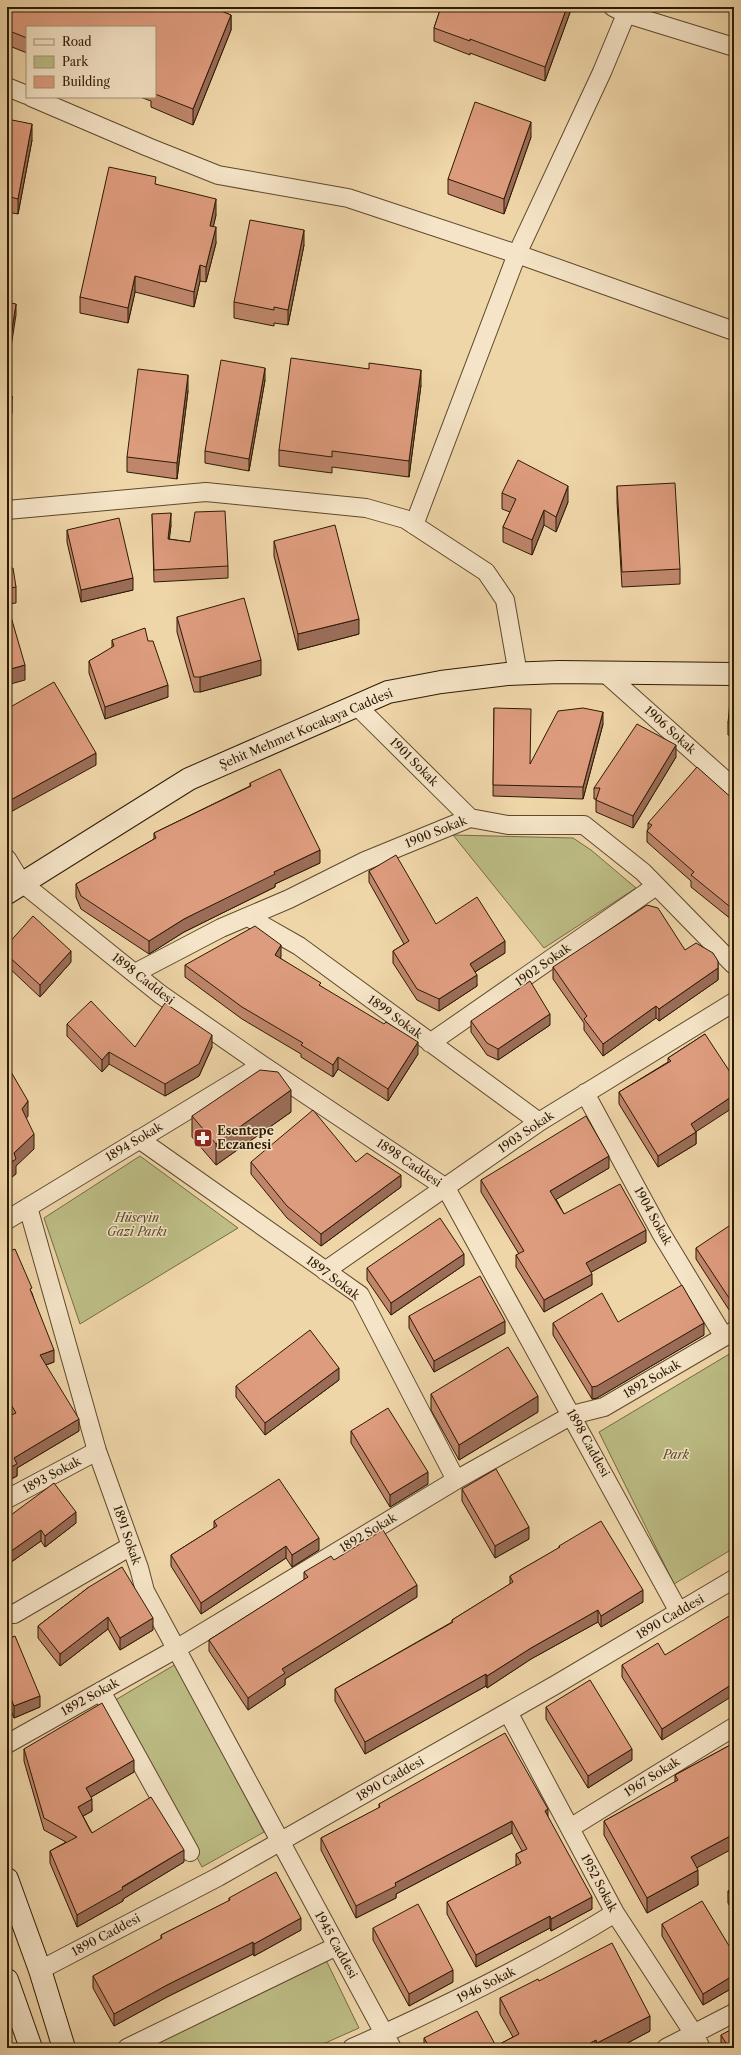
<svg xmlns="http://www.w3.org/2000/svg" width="741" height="2055" font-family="'Libre Caslon Text',serif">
  <rect width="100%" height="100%" fill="#efd6a9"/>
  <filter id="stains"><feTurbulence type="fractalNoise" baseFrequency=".005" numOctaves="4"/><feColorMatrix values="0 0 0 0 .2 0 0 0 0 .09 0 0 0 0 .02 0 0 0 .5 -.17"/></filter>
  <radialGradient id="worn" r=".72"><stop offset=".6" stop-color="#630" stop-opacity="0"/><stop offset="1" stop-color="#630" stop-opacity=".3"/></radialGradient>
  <!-- green -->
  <path fill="#bdbd85" stroke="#756c44" d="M453 835 573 838 591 850 636 888 544 948Z
    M140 1156 238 1228 80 1324 44 1218Z
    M731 1353 734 1359V1548L674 1584 599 1432Z
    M176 1664 264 1832 202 1867 112 1702Z
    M326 1960 359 2028 314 2048H145Z"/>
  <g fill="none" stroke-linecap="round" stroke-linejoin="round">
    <!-- street casing -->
    <g stroke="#5e492c" stroke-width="20">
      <path id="street" d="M613 7 627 14 734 47
        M7 87 27 95
        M31 97 148 147 218 175 348 198 517 254 734 331
        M7 510 206 492 366 508 405 519 486 572 505 600 518 674
        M414 525 517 254 602 72 629 7
        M605 673 734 788
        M357 706 470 818
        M7 859 21 882 160 994 262 1065 446 1188 679 1612
        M248 917 299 946 539 1122
        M135 973 221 928 289 899 365 861 470 818 508 825H584L643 872 734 965
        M430 1043 656 886
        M585 1093 661 1233 724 1337
        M139 1139 360 1295 456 1480
        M28 1207 97 1451 139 1568 145 1591 392 2048
        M7 1220 262 1065
        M325 1271 539 1122 734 1002
        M7 1499 97 1451
        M14 1614 131 1546
        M101 1691 190 1852
        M508 1712 615 1913 694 2034 701 2048
        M7 1744 176 1649 456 1480 572 1415 604 1407 734 1331
        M570 1828 734 1727
        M40 1970 218 1877 557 1684 734 1579
        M127 2048 337 1946
        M352 2048C442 2008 531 1965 615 1913
        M666 2048 734 2013"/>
    </g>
    <!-- secondary casing -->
    <g stroke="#2d1a03" stroke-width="24">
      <path id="secondary" d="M7 893 189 779 388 692 441 682 507 674 559 672 734 674
        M7 1879 40 1970 64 2048
        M7 1980 31 2048"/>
    </g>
    <!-- street -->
    <use href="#street" stroke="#f5e4c7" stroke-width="18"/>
    <!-- secondary -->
    <use href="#secondary" stroke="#f5e4c7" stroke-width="22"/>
  </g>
  <!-- wall -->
  <path fill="#bf866c" stroke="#2d1a03" d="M14 7H211L231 15V30L193 125 151 107V101L140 97H155V27H27V53L7 45V24Z
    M441 7H572L545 81 470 53V55L434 41V28Z
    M7 119 32 140 18 214 7 212Z
    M531 137 504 214 448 194V179Z
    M156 184 216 215 213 227 216 243 206 282 200 281 194 307 135 292 128 323 80 313V297Z
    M304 245 288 325 274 323V326L234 318V302Z
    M369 369 421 385 409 477 332 467V473L279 466V450Z
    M265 380 249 471 205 463V451Z
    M188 391 177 479 127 472V457Z
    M617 486 680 569V584L622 587 617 502Z
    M502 493 568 502 556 532 544 525 532 555 503 542V527L510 512 502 509Z
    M152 514 171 525 169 539 190 542 228 566V578L154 582Z
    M67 530 133 590 81 602 67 542Z
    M274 541 359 634 298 650 274 556Z
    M7 561 8 569 16 587V603L7 604Z
    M177 617 261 675 200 692H194L177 632Z
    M112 640 148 641 168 697 105 719 89 673V661L112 648Z
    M734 701V738L728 735V723Z
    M494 708 530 764 603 724 583 799 493 796Z
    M676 757 633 828 596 812V799H594V788Z
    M250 783 320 863 275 884V887L184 932 149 954 81 909 76 897V884L154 839V833L250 786Z
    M734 800V937L730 934V922L732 920 691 887V881L647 842V831L648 829V823Z
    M369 871 436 924 505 953 475 972 477 986 439 1011 417 1000 393 963V951L404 944 369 882Z
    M7 945 71 962 40 997 7 966Z
    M685 950 718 961V980L659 1021 656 1018 603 1056 584 1030V1023L553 979V967Z
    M281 957 280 958 418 1054 388 1101 338 1069 333 1077 301 1057V1054L242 1019 185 977V965Z
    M471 1021 550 1025 498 1060 487 1055 471 1032Z
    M67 1024 135 1047H212L199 1076 165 1096 109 1064 102 1072 67 1036Z
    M705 1034 696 1132V1144L658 1167 619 1104V1092L668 1062V1058Z
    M291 1112 216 1165 192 1137V1116Z
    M251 1162H356L401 1187 321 1246 287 1218 251 1174Z
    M609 1168 556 1199 564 1214 646 1242 591 1272 592 1285 544 1312 516 1267V1255L519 1254 481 1192V1180Z
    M734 1233V1315L733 1316 696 1259V1248Z
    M7 1252 32 1293 54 1362 46 1365 79 1431 17 1468V1476L7 1481V1417L10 1415 7 1410Z
    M464 1265 391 1315 367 1280V1268Z
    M409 1316 505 1333 434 1372 409 1328Z
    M553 1323 704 1335 597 1398 592 1399 553 1335Z
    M339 1380 265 1435 236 1397V1386Z
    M431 1394 538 1412 459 1460 431 1410Z
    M351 1431 428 1484 390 1507 351 1443Z
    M462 1489 529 1539 495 1558 462 1501Z
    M7 1518 76 1523 45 1547 41 1541 7 1565Z
    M214 1521 319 1550 292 1567 286 1558 201 1614 171 1566V1555L214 1528Z
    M559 1546 643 1602 601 1627 598 1622 531 1659 487 1688 486 1686 365 1754 335 1701V1689L452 1622V1620L510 1584V1576L559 1548Z
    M334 1560 417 1597 285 1679V1685L248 1710 209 1651V1640L304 1580V1572Z
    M89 1587 153 1630 120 1650 108 1629 60 1666 38 1638V1626Z
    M7 1639 40 1707 14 1718 7 1701Z
    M665 1655 662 1740 622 1677V1665Z
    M546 1707 632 1760 588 1788 546 1719Z
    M734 1743 697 1868 698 1885 647 1913 604 1835V1821L675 1782V1775Z
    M24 1749 134 1772 91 1797 92 1811 83 1816 92 1833 184 1862 123 1899V1901L77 1927 50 1863V1851L66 1842 44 1830 24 1761Z
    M379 1804 548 1817 592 1909 551 1931 550 1928 476 1967 447 1914V1902L516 1866V1854L522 1851 512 1833 396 1894V1898L356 1918 321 1850V1838L379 1808Z
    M734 1887V1914L728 1903V1891Z
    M229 1898 301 1930 254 1956 253 1954 167 1997 114 2026 93 1988V1976L161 1939V1935L229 1901Z
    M662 1924 734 1954V1987L703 2005 662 1936Z
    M373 1928 453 1982 409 2006 373 1940Z
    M539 1981 650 2031 618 2048H424V2038L496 2046 513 2037 500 2014V1998Z
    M721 2035 734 2048H722L721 2047Z"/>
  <!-- shaded-wall -->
  <path fill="#9b6d58" stroke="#2d1a03" d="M567 7H572L545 81V67Z
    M231 15V30L193 125V109Z
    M531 122V137L504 214V199Z
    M32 124V140L18 214V199Z
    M216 199V215L210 241V226Z
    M216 227V243L206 282V267Z
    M304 230V245L288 325V310Z
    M200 265V281L194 307V292Z
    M135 276V292L128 323V308Z
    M16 304V315L7 373V361Z
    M265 368V380L249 471V459Z
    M421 370V385L409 477V461Z
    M188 375V391L177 479V463Z
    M12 396V411L7 457V441Z
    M568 486V502L556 532V517Z
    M544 510V525L532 555V540Z
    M171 513V525L168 551V539Z
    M133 578V590L81 602V590Z
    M359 619V634L298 650V634Z
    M261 660V675L200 692V677Z
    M25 665V680L7 685V670Z
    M168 685V697L105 719V707Z
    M603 712V724L583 799V787Z
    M676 745V757L633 828V816Z
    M96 753V765L7 814V802Z
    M320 850V863L275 884V887L184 932 149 954V941L184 919 274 872Z
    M505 941V953L470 975V964Z
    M281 945V957L275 967V955Z
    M71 951V962L40 997V985Z
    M718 968V980L659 1021V1009Z
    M477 975V986L439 1011V999Z
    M656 1006V1018L603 1056V1044Z
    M550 1014V1025L498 1060V1049Z
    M212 1035V1047L199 1076 165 1096V1084Z
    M418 1042V1054L388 1101V1089Z
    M109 1052V1064L102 1072V1060Z
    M338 1057V1069L333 1077V1065Z
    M291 1090V1112L216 1165V1144Z
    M734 1095V1107L691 1135V1124Z
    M28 1101V1116L22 1124V1109Z
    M696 1132V1144L658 1167V1156Z
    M34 1134V1149L16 1166V1174L7 1181V1165L14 1153Z
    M609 1156V1168L550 1203V1191Z
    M401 1175V1187L321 1246V1234Z
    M646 1230V1242L586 1275V1263Z
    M464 1254V1265L391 1315V1303Z
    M592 1274V1285L544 1312V1300Z
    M734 1303V1315L733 1316V1304Z
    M505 1321V1333L434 1372V1361Z
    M704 1323V1335L597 1398 592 1399V1387Z
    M54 1350V1362L40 1367V1355Z
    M339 1368V1380L265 1435V1423Z
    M538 1396V1412L459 1460V1445Z
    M79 1419V1431L17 1468V1476L7 1481V1469L14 1458Z
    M428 1472V1484L390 1507V1495Z
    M76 1512V1523L45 1547V1536Z
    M529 1527V1539L495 1558V1546Z
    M41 1530V1541L7 1565V1554Z
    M319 1538V1550L292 1567V1555Z
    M286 1546V1558L201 1614V1603Z
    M417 1585V1597L285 1679V1685L248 1710V1698L282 1669Z
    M643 1590V1602L601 1627V1616Z
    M598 1610V1622L531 1659 487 1688V1676L531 1648Z
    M108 1617V1629L60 1666V1654Z
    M153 1618V1630L120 1650V1638Z
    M486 1674V1686L365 1754V1742Z
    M734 1683V1695L662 1740V1729Z
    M40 1696V1707L14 1718V1706Z
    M632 1749V1760L588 1788V1776Z
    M134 1760V1772L86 1800V1788Z
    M92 1799V1811L78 1819V1807Z
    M548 1809V1821L545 1811Z
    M512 1821V1833L396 1894V1898L356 1918V1906L395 1883Z
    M734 1834V1848L691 1871V1857Z
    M184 1850V1862L123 1899V1901L77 1927V1915Z
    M698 1870V1885L647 1913V1898Z
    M592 1897V1909L551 1931V1919Z
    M550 1916V1928L476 1967V1955Z
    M301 1918V1930L254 1956V1944Z
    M253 1942V1954L167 1997 114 2026V2014L167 1985Z
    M453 1970V1982L409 2006V1994Z
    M734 1975V1987L703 2005V1994Z
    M650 2016V2031L618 2048H597V2043Z
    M596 2040V2048H581Z"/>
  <!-- building -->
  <path fill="#de9c7e" stroke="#2d1a03" d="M14 7H211L231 15 193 109 155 94V27H27V38L7 30V24Z
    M441 7H567L545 67 470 39V41L434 28Z
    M475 102 531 122 504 199 448 179Z
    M7 119 32 124 18 199 7 196Z
    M109 167 156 177 155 184 216 199 210 226 216 227 206 267 200 265 194 292 135 276 128 308 80 297Z
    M250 220 304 230 288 310 274 307V310L234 302Z
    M7 302 16 304 7 361Z
    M291 358 369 369V363L421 370 409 461 332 451V457L279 450Z
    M221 360 265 368 249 459 205 451Z
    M138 369 188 375 177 463 127 457Z
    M7 395 12 396 7 441Z
    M518 460 568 486 556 517 544 510 532 540 503 527 516 499 502 493Z
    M675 483 680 569 622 572 617 486Z
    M225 511 228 566 154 570 152 514 171 513 168 539 190 542 195 512Z
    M119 518 133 578 81 590 67 530Z
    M335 525 359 619 298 634 274 541Z
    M7 561 8 569 13 568 16 587 7 589Z
    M244 598 261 660 200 677H194L177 617Z
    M7 610H9L25 665 7 670Z
    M145 628 148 641H153L168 685 105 707 89 661 114 646 112 640Z
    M54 682 96 753 7 802V709Z
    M730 701H734V726L728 723Z
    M494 708 531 709 530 764 558 711 583 708 603 712 583 787 493 785Z
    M637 724 676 745 633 816 596 800 600 788H594Z
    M697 767 734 800 733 802 734 803V910L691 875 694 872 647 831 652 825 648 823Z
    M280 769 320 850 274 872 275 874 184 919 149 941 81 896 76 884 156 838 154 833 251 786 250 783Z
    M396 855 436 924 477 897 505 941 470 964 477 975 439 999 417 989 393 951 409 941 369 871Z
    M647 905 658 908 685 950 696 943 713 953 718 961V968L659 1009 656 1006 603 1044 584 1019 587 1016 553 967Z
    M33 916 71 951 40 985 7 955V945Z
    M734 918V925L730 922Z
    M255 926 281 945 275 955 321 983 319 985 384 1024 386 1022 418 1042 388 1089 338 1057 333 1065 301 1045 303 1043 242 1007 185 965Z
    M530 981 550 1014 498 1049 487 1043 471 1021Z
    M91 1001 135 1047 165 1003 212 1035 199 1064 165 1084 109 1052 102 1060 67 1024Z
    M705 1034 734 1078V1095L691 1124 696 1132 658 1156 619 1092 671 1061 668 1058Z
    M7 1065 28 1101 22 1109 34 1134 14 1153 16 1159 7 1165Z
    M260 1070 278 1072 291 1090 216 1144 192 1116Z
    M313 1110 356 1162 367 1153 401 1175 321 1234 287 1206 251 1162Z
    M586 1116 609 1156 550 1191 564 1214 620 1184 646 1230 586 1263 592 1274 544 1300 516 1255 524 1251 481 1180Z
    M440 1218 464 1254 391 1303 367 1268Z
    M729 1226 734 1233V1303L733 1304 696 1248Z
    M15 1249 32 1288 30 1289 54 1350 40 1355 79 1419 14 1458 17 1464 7 1469V1417L16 1413 7 1398V1252Z
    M480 1276 505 1321 434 1361 409 1316Z
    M682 1285 704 1323 597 1386 592 1387 553 1323 602 1293 618 1322Z
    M310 1330 339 1368 265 1423 236 1386Z
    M508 1347 538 1396 459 1445 431 1394Z
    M388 1408 428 1472 390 1495 351 1431Z
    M496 1469 529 1527 495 1546 462 1489Z
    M279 1479 319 1538 292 1555 286 1546 201 1603 171 1555 217 1526 214 1521Z
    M54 1483 76 1512 45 1536 41 1530 7 1554V1518Z
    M601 1521 643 1590 601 1616 598 1610 531 1648 487 1676 486 1674 365 1742 335 1689 453 1622 452 1620 513 1582 510 1576 560 1547 559 1546Z
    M383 1530 417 1585 282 1669 285 1673 248 1698 209 1640 308 1577 304 1572 331 1556 334 1560Z
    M122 1567 153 1618 120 1638 108 1617 60 1654 38 1626 89 1587Z
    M734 1613V1683L662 1729 622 1665 658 1643 665 1655Z
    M15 1636 40 1696 14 1706 7 1689V1639Z
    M590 1680 632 1749 588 1776 546 1707Z
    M102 1703 134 1760 86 1788 92 1799 78 1807 90 1830 92 1833 151 1797 184 1850 122 1887 123 1889 77 1915 50 1851 77 1837 44 1818 24 1749Z
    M505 1733 548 1809 545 1811 592 1897 551 1919 550 1916 476 1955 447 1902 521 1863 516 1854 527 1849 512 1821 395 1883 396 1886 356 1906 321 1838 380 1807 379 1804Z
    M734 1743V1834L691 1857 698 1870 647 1898 604 1821 678 1780 675 1775Z
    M276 1872 301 1918 254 1944 253 1942 167 1985 114 2014 93 1976 162 1938 161 1935 230 1900 229 1898Z
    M734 1887V1902L728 1891Z
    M702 1901 734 1954V1975L703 1994 662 1924Z
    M418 1904 453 1970 409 1994 373 1928Z
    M612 1943 650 2016 597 2043 596 2040 581 2048H430L424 2038 477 2011 496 2046 519 2034 500 1998 538 1979 539 1981Z
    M734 2028V2048H729L721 2035Z"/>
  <!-- icons -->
  <defs>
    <g id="pharmacy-square" transform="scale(1)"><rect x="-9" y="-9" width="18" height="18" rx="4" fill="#8f2418" stroke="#f5e4c7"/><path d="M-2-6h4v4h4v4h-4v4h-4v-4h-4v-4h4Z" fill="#fff"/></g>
  </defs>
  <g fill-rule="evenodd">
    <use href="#pharmacy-square" x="203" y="1138"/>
  </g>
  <g text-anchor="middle" stroke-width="3" stroke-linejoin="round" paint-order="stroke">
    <!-- street labels -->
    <g font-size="12" fill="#2d1a03" stroke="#f5e4c7">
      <text transform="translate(306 729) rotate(-23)" y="4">Şehit Mehmet Kocakaya Caddesi</text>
      <text transform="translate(670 730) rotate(42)" y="4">1906 Sokak</text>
      <text transform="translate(414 762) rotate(45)" y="4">1901 Sokak</text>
      <text transform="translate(436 832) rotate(-22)" y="4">1900 Sokak</text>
      <text transform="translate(543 965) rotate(-35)" y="4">1902 Sokak</text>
      <text transform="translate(143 979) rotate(38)" y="4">1898 Caddesi</text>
      <text transform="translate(395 1017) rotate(36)" y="4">1899 Sokak</text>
      <text transform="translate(526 1132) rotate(-34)" y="4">1903 Sokak</text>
      <text transform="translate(134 1142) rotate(-31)" y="4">1894 Sokak</text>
      <text transform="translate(409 1163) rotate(34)" y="4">1898 Caddesi</text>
      <text transform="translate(653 1216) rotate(61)" y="4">1904 Sokak</text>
      <text transform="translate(333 1278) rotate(37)" y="4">1897 Sokak</text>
      <text transform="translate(652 1379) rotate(-30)" y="4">1892 Sokak</text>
      <text transform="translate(588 1443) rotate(61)" y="4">1898 Caddesi</text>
      <text transform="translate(52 1475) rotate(-28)" y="4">1893 Sokak</text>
      <text transform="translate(368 1533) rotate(-31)" y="4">1892 Sokak</text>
      <text transform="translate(127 1535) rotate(71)" y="4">1891 Sokak</text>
      <text transform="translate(670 1617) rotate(-30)" y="4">1890 Caddesi</text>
      <text transform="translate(90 1697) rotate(-29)" y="4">1892 Sokak</text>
      <text transform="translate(652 1777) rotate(-32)" y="4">1967 Sokak</text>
      <text transform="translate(390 1779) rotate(-30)" y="4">1890 Caddesi</text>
      <text transform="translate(599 1883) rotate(62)" y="4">1952 Sokak</text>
      <text transform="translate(106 1935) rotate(-28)" y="4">1890 Caddesi</text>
      <text transform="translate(336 1945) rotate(61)" y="4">1945 Caddesi</text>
      <text transform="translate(486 1985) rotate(-27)" y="4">1946 Sokak</text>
    </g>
    <!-- poi labels -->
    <g font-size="12" font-weight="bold" fill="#2d1a03" stroke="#f5e4c7" text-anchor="start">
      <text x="217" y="1135">Esentepe<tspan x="217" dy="14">Eczanesi</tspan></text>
    </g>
    <!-- park labels -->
    <g font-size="12" font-style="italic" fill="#584b2a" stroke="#f5e4c7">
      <text x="137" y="1222">Hüseyin<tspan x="137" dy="14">Gazi Parkı</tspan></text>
      <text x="676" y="1459">Park</text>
    </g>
  </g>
  <!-- margin -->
  <rect width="741" height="2055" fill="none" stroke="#efd6a9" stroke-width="24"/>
  <rect x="8" y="8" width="725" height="2039" fill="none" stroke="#2d1a03" stroke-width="2"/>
  <rect x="12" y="12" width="717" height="2031" fill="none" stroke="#2d1a03"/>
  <!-- legend -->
  <rect x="26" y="26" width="130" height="72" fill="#f5e4c7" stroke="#a59379"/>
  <rect x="34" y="39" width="20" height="6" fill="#f5e4c7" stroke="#a59379"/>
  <text x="62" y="46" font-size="12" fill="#2d1a03">Road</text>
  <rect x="34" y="56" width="20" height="12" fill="#bdbd85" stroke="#a59379"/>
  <text x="62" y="66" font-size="12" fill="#2d1a03">Park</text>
  <rect x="34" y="76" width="20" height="12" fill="#de9c7e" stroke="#a59379"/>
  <text x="62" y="86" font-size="12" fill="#2d1a03">Building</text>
  <rect width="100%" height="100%" filter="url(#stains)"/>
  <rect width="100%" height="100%" fill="url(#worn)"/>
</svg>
